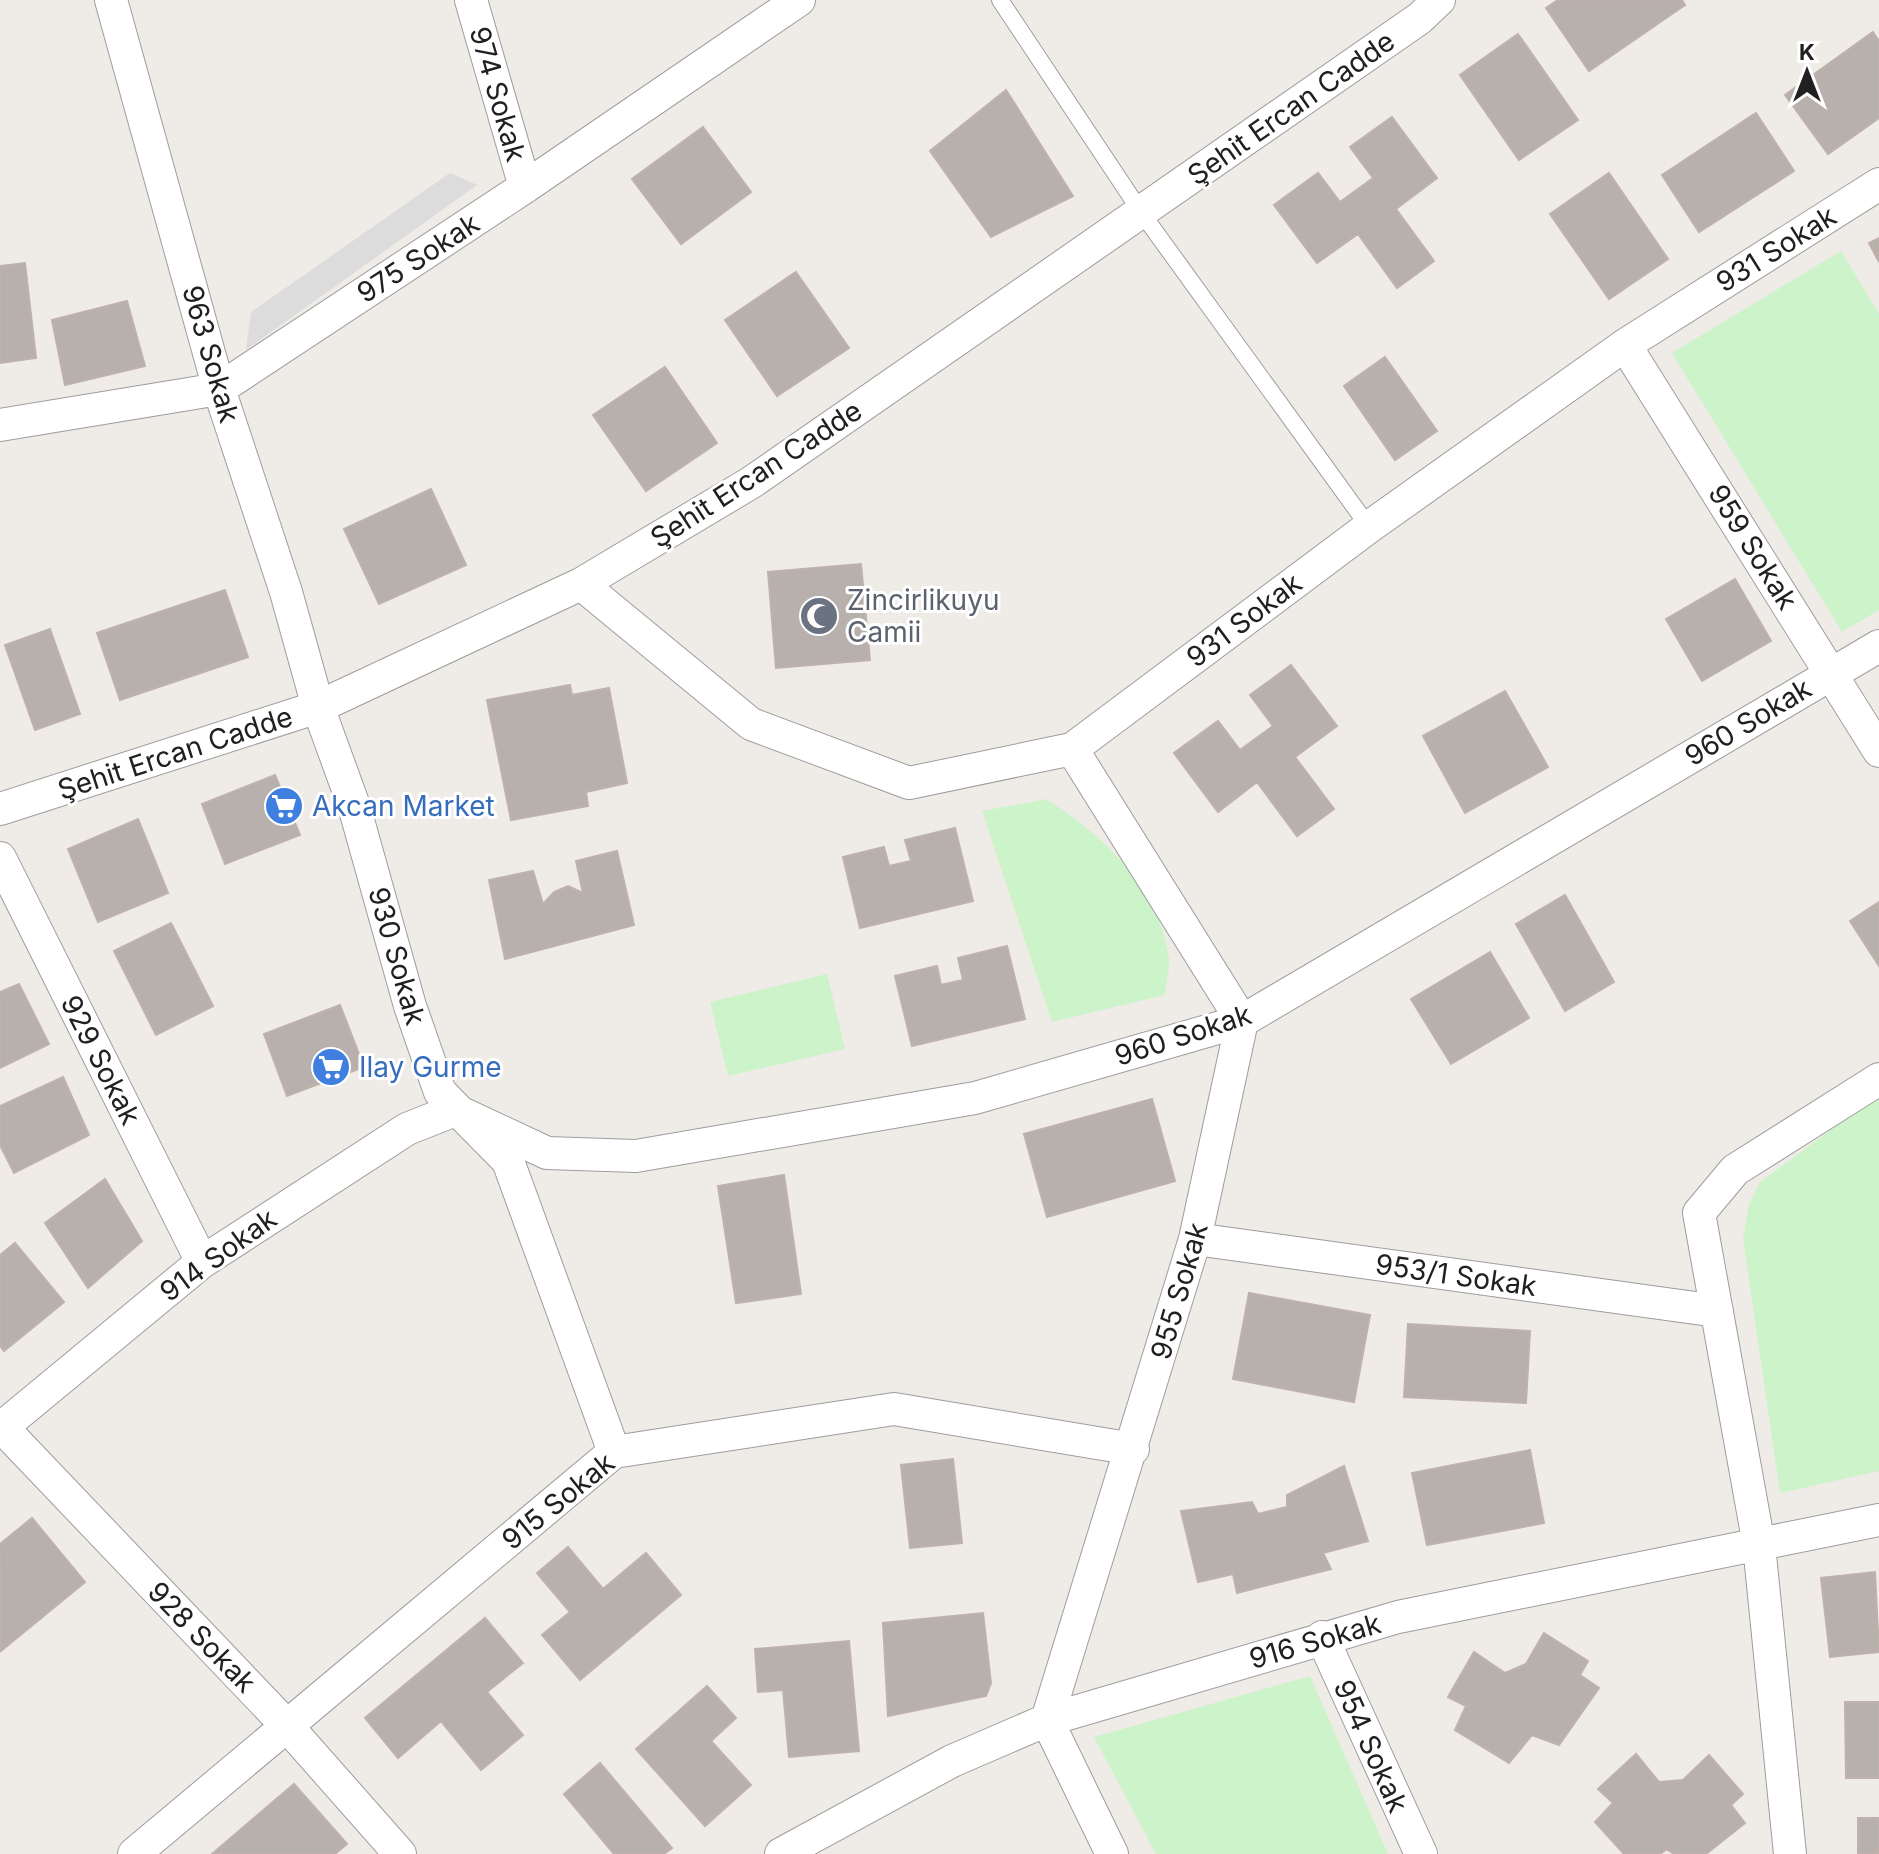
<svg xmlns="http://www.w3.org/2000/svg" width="1879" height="1854" font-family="Inter,sans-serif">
  <rect width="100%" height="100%" fill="#efebe7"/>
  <!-- park -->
  <path fill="#cdf3ca" d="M1841 251 1879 314V610L1842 632 1672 353Z
    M1046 799C1102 834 1160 888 1169 958 1170 969 1166 983 1165 995L1052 1022 982 811Z
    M827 974 845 1049 728 1076 710 1002Z
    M1879 1095V1471L1780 1493 1743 1239 1749 1204 1760 1182Z
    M1310 1676 1388 1854H1156L1094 1737Z"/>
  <!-- parking -->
  <path fill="#dcdcdc" d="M450 173 477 185 246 350 251 312Z"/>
  <!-- building -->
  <path fill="#b8b0ad" stroke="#bfb1ab" stroke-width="2" d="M1558 0H1682L1685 5 1589 71 1546 8Z
    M1873 32 1879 41V118L1828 154 1785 95Z
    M1518 34 1578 120 1519 160 1460 75Z
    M1006 90 1073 196 991 237 930 151Z
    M1756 113 1794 171 1699 232 1662 175Z
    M1392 117 1437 178 1396 209 1434 261 1397 288 1358 234 1317 263 1274 205 1318 173 1340 202 1373 178 1350 147Z
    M703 127 751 192 681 244 632 179Z
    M1609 173 1668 259 1609 299 1550 214Z
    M1879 238V262L1869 243Z
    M25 263 36 358 0 363V266Z
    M796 272 849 348 777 396 725 320Z
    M127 301 145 366 65 385 52 320Z
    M1385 357 1437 431 1395 460 1344 386Z
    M665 367 717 443 646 491 593 415Z
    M431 489 466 565 379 604 344 529Z
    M861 564 870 660 776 668 768 572Z
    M1735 579 1771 641 1702 681 1666 619Z
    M225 590 248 657 120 700 97 633Z
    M50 629 80 714 35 730 5 645Z
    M1291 665 1337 726 1295 757 1334 809 1297 836 1257 782 1218 812 1174 753 1218 721 1240 750 1273 726 1250 695Z
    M570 685 572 695 609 688 627 783 586 792 588 806 511 820 487 700Z
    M1505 691 1548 767 1465 813 1423 736Z
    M275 775 300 835 225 864 202 804Z
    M138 819 168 893 98 922 68 849Z
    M955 828 973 901 860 928 843 857 884 847 889 866 911 861 905 840Z
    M617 851 634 925 505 959 489 880 533 871 543 904 554 892 568 886 583 893 576 861Z
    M1565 895 1614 982 1565 1011 1516 924Z
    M1879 902V966L1850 921Z
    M171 923 213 1006 156 1035 114 951Z
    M1007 946 1025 1019 912 1046 895 976 937 966 941 985 963 980 958 958Z
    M1490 952 1529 1018 1451 1064 1411 999Z
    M19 984 49 1044 0 1068V992Z
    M340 1005 364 1067 287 1096 264 1034Z
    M63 1077 89 1135 14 1173 0 1145V1106Z
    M1152 1099 1175 1181 1047 1217 1024 1134Z
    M784 1175 801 1294 736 1303 718 1186Z
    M105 1179 142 1241 88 1288 45 1223Z
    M15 1243 64 1302 4 1351 0 1346V1255Z
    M1249 1293 1370 1315 1354 1402 1233 1379Z
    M1408 1324 1530 1331 1526 1403 1404 1397Z
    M1530 1450 1544 1523 1427 1545 1412 1473Z
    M953 1459 962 1543 910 1548 901 1465Z
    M1344 1466 1368 1541 1323 1553 1331 1569 1237 1593 1233 1574 1198 1582 1181 1511 1252 1502 1258 1514 1287 1507V1495Z
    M32 1518 85 1582 1 1651 0 1544Z
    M568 1547 603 1589 646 1553 681 1595 580 1680 542 1635 570 1612 537 1573Z
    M1875 1572 1879 1652 1830 1657 1821 1578Z
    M983 1613 991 1683 986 1696 888 1716 883 1623Z
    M485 1618 523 1663 487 1692 523 1735 481 1770 441 1721 398 1758 365 1718Z
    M1544 1633 1588 1661 1580 1675 1599 1688 1559 1745 1532 1735 1509 1763 1455 1730 1466 1706 1448 1697 1474 1652 1505 1673 1526 1664Z
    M849 1641 859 1751 789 1757 783 1690 758 1692 755 1649Z
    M707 1686 736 1718 711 1741 751 1785 705 1826 636 1749Z
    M1845 1702H1879V1778H1846Z
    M1636 1754 1659 1782 1683 1780 1709 1755 1743 1794 1731 1805 1745 1823 1706 1854H1674L1667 1849 1660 1854H1624L1595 1822 1613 1803 1598 1789Z
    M600 1763 672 1848 664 1854H614L564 1794Z
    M294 1784 347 1844 335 1854H212Z
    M1858 1818H1879V1854H1858Z"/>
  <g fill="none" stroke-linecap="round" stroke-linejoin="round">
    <!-- service casing -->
    <g stroke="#9d9d9d" stroke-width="18">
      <path id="service" d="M1000 0 1141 212 1369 527"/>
    </g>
    <!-- minor casing -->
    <g stroke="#9d9d9d" stroke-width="34">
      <path id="minor" d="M111 0 219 389 286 592 318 707 354 806 410 1006 440 1092 508 1161 614 1452
        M471 0 525 187
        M1625 345 1879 751
        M0 425 219 389 525 187 799 0
        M581 584 751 724 909 783 1072 749 1369 527 1625 345 1879 184
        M1072 749 1242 1021 1195 1239 1047 1720 1112 1854
        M0 809 318 707 581 584 752 482 1420 18 1439 0
        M0 858 202 1262
        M455 1110 547 1153 636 1156 975 1098 1242 1021 1879 646
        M1195 1239 1717 1311
        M0 1425 287 1726 400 1854
        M0 1429 202 1262 407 1129 455 1110
        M1322 1637 1421 1854
        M134 1854 614 1452 894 1409 1133 1449
        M781 1854 952 1761 1047 1720 1398 1617 1879 1520
        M1790 1854 1759 1545 1699 1213 1735 1170 1879 1079"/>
    </g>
    <!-- service -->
    <use href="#service" stroke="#fff" stroke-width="16"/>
    <!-- minor -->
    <use href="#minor" stroke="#fff" stroke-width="32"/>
  </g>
  <!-- icons -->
  <defs>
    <g id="mosque-disc" transform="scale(2)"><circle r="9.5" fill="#6b7280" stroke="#fff"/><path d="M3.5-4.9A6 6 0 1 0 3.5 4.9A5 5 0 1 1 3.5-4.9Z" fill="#fff"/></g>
    <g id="supermarket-disc" transform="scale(2)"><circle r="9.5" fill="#3f7fe0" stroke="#fff"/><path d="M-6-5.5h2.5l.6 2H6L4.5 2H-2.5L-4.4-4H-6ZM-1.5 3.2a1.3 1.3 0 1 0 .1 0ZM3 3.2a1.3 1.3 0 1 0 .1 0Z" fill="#fff"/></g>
  </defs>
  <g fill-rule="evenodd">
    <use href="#mosque-disc" x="819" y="616"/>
    <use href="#supermarket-disc" x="284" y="806"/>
    <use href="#supermarket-disc" x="331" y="1067"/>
  </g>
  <g text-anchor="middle" stroke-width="6" stroke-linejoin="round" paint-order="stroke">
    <!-- street labels -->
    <g font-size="28" fill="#202020" stroke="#fff">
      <text transform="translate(498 94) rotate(74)" y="10">974 Sokak</text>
      <text transform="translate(1291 108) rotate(-35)" y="10">Şehit Ercan Cadde</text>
      <text transform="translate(1776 249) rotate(-32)" y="10">931 Sokak</text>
      <text transform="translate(418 258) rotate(-33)" y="10">975 Sokak</text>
      <text transform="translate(211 354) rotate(74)" y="10">963 Sokak</text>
      <text transform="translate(756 474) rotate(-33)" y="10">Şehit Ercan Cadde</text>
      <text transform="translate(1753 547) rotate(58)" y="10">959 Sokak</text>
      <text transform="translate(1244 620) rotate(-37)" y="10">931 Sokak</text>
      <text transform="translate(1748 722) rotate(-31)" y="10">960 Sokak</text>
      <text transform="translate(175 753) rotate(-18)" y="10">Şehit Ercan Cadde</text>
      <text transform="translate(397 956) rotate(74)" y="10">930 Sokak</text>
      <text transform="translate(1183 1035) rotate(-18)" y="10">960 Sokak</text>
      <text transform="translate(101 1060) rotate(63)" y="10">929 Sokak</text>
      <text transform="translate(218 1255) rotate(-36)" y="10">914 Sokak</text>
      <text transform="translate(1456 1275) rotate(8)" y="10">953/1 Sokak</text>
      <text transform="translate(1179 1291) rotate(-74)" y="10">955 Sokak</text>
      <text transform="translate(558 1501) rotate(-39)" y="10">915 Sokak</text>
      <text transform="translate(202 1637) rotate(46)" y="10">928 Sokak</text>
      <text transform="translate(1315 1641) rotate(-16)" y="10">916 Sokak</text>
      <text transform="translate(1371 1746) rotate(66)" y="10">954 Sokak</text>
    </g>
    <!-- worship labels -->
    <g font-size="28" fill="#5b616d" stroke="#fff" text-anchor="start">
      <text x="847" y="610">Zincirlikuyu<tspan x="847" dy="32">Camii</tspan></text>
    </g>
    <!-- shop labels -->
    <g font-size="28" fill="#366cbe" stroke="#fff" text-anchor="start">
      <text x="312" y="816">Akcan Market</text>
      <text x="359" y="1077">Ilay Gurme</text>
    </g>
  </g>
  <!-- north arrow -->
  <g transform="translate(1807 72)" stroke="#ffffff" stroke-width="6" paint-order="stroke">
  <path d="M0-6L14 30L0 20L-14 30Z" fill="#202020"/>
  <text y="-12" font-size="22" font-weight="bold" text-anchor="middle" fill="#202020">K</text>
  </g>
</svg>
